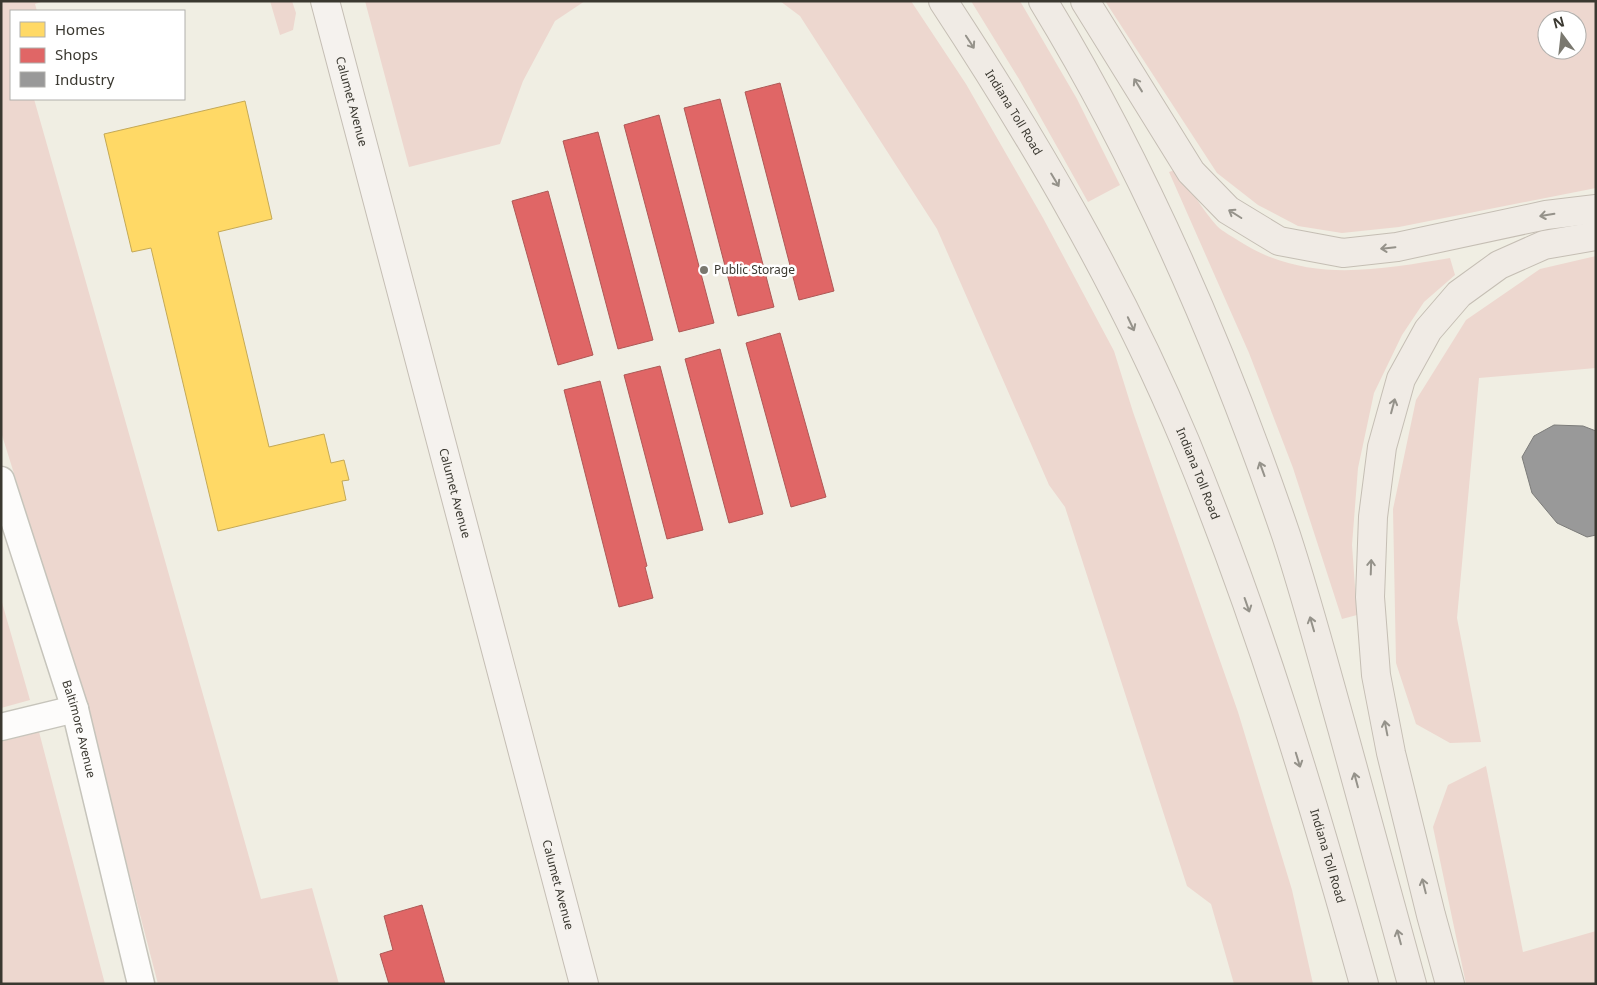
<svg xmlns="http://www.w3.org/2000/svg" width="1597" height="985" font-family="'Noto Sans',sans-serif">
  <rect width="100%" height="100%" fill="#f0eee3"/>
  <!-- green -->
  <path fill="#edd7cf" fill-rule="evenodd" d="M1 1H44L35 4 37 11H11V99H34L261 899 312 888 339 984H158L82 691 1 432Z
    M270 1H292L296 13 293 30 280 35Z
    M365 1H585L555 21 523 81 500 144 409 167Z
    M780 1H911L966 84 1043 218 1114 351 1133 412 1238 712 1292 890 1313 984H1234L1211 904 1187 886 1065 507 1049 485 937 229 800 16Z
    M971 1H1020L1077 99 1120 185 1088 202 1019 79Z
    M1105 1H1596V188L1399 227 1342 233 1298 226 1258 205 1217 173ZM1547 20H1577V50H1547Z
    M1178 169C1190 189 1202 209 1217 226 1223 232 1232 236 1239 241 1305 284 1377 270 1450 258L1455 275 1424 302 1402 335 1374 393 1358 468 1352 545 1357 615 1342 619 1293 468 1249 353 1169 172Z
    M1596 256V368L1479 378 1457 618 1481 742 1450 743 1416 724 1396 663 1393 509 1416 400 1466 320 1540 269Z
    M1 599 30 700 1 708Z
    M38 728 105 984H1V737Z
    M1486 766 1523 952 1596 931V984H1466L1433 827 1448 785Z"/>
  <!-- homes -->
  <path fill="#ffd966" stroke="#c4a956" d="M245 101 272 219 218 232 269 447 324 434 331 463 344 460 349 480 342 481 346 500 218 531 151 248 132 252 104 134Z"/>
  <!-- shops -->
  <path fill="#e06666" stroke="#ae5856" d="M780 83 834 291 799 300 745 92Z
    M720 99 774 307 738 316 684 108Z
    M659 115 714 323 679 332 624 125Z
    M598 132 653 340 618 349 563 141Z
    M548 191 593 355 558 365 512 201Z
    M780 333 826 497 791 507 746 343Z
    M720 349 763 514 729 523 685 359Z
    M660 366 703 530 667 539 624 375Z
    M600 381 647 566 645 567 653 598 619 607 564 390Z
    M422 905 445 984H389L380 954 393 950 384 916Z"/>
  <!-- industry -->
  <path fill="#999" stroke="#7c7c7a" d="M1554 425 1583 426 1596 431V535L1587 537 1557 523 1532 493 1522 457 1534 436Z"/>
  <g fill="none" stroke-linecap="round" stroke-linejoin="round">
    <!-- street casing -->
    <g stroke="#c6c4bb" stroke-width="29">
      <g id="street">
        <path id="s1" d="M1 480 75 709 141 984"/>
        <path d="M1 727 75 709"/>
      </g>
    </g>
    <!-- primary casing -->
    <g stroke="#c5beb4" stroke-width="30">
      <g id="primary">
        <path id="s2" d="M325 1 584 984"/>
      </g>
    </g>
    <!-- highway casing -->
    <g stroke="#c5beb4" stroke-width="30">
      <g id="highway">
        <path id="s3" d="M943 1C1035 141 1120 286 1185 441 1258 617 1313 800 1364 984"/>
        <path d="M1043 1C1145 168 1223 350 1286 535 1307 599 1324 664 1342 728 1365 813 1389 898 1412 984"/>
        <path d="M1085 1 1191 172 1228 210 1279 241 1343 253 1397 247 1546 215 1596 209"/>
        <path d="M1450 984 1431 915 1391 753 1376 675 1370 597 1373 517 1382 447 1401 379 1428 330 1459 294 1499 265 1544 245 1596 236"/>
      </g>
    </g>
    <!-- street -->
    <use href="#street" stroke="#fdfcfb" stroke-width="26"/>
    <!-- primary -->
    <use href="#primary" stroke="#f5f2ee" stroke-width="28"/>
    <!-- highway -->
    <use href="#highway" stroke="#f0ebe5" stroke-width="28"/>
  </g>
  <!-- one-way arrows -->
  <defs><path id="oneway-shaft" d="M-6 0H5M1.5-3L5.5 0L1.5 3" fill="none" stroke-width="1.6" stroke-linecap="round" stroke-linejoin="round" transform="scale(1.25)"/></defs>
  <g stroke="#95928a">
    <use href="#oneway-shaft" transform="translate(970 42) rotate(57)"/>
    <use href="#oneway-shaft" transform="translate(1138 85) rotate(-122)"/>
    <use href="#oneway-shaft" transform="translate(1055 180) rotate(59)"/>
    <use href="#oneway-shaft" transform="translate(1235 214) rotate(-148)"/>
    <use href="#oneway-shaft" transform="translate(1547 215) rotate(171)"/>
    <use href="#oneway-shaft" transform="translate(1388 248) rotate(174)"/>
    <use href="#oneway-shaft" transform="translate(1131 324) rotate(65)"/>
    <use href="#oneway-shaft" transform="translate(1393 406) rotate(-75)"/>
    <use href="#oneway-shaft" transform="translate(1262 469) rotate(-110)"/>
    <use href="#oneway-shaft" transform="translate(1371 567) rotate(-88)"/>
    <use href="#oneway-shaft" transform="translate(1247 605) rotate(71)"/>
    <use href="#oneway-shaft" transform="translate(1312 624) rotate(-106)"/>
    <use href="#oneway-shaft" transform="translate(1386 728) rotate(-101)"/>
    <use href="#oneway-shaft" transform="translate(1298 760) rotate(73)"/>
    <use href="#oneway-shaft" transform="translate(1356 780) rotate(-105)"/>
    <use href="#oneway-shaft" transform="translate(1424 886) rotate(-104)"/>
    <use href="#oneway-shaft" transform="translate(1399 937) rotate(-105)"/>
  </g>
  <!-- markers -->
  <circle fill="#7a786f" stroke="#fff" stroke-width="2" cx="704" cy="270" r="5"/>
  <g text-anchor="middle" stroke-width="5" stroke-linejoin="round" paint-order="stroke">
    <!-- street labels -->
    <g font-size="12" fill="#3a3830" stroke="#fff">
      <text dy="4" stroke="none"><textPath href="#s2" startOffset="104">Calumet Avenue</textPath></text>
      <text dy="4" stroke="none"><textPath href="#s3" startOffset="132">Indiana Toll Road</textPath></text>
      <text dy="4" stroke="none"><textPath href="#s3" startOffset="538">Indiana Toll Road</textPath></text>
      <text dy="4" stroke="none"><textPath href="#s2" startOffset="509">Calumet Avenue</textPath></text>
      <text dy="4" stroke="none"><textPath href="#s1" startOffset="261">Baltimore Avenue</textPath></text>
      <text dy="4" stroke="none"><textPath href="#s3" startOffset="942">Indiana Toll Road</textPath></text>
      <text dy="4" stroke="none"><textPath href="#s2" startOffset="914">Calumet Avenue</textPath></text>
    </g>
    <!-- poi labels -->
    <g font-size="12" fill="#3a3830" stroke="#fff" text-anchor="start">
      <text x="714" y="274">Public Storage</text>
    </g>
  </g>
  <!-- border -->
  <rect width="1597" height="985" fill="none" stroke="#3a3830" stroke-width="5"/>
  <!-- legend -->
  <rect x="10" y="10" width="175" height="90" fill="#ffffff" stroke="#b0afac"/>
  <rect x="20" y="22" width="25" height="15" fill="#ffd966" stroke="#b0afac"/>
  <text x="55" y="35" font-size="15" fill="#3a3830">Homes</text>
  <rect x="20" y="48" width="25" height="15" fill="#e06666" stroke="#b0afac"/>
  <text x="55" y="60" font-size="15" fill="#3a3830">Shops</text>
  <rect x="20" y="72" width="25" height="15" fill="#999999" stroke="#b0afac"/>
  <text x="55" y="85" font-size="15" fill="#3a3830">Industry</text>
  <!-- north arrow -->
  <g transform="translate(1562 35) rotate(345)"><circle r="24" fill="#ffffff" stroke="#b0afac"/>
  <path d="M0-4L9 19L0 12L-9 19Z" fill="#7a786f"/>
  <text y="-8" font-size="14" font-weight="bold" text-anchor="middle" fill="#3a3830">N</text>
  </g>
</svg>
